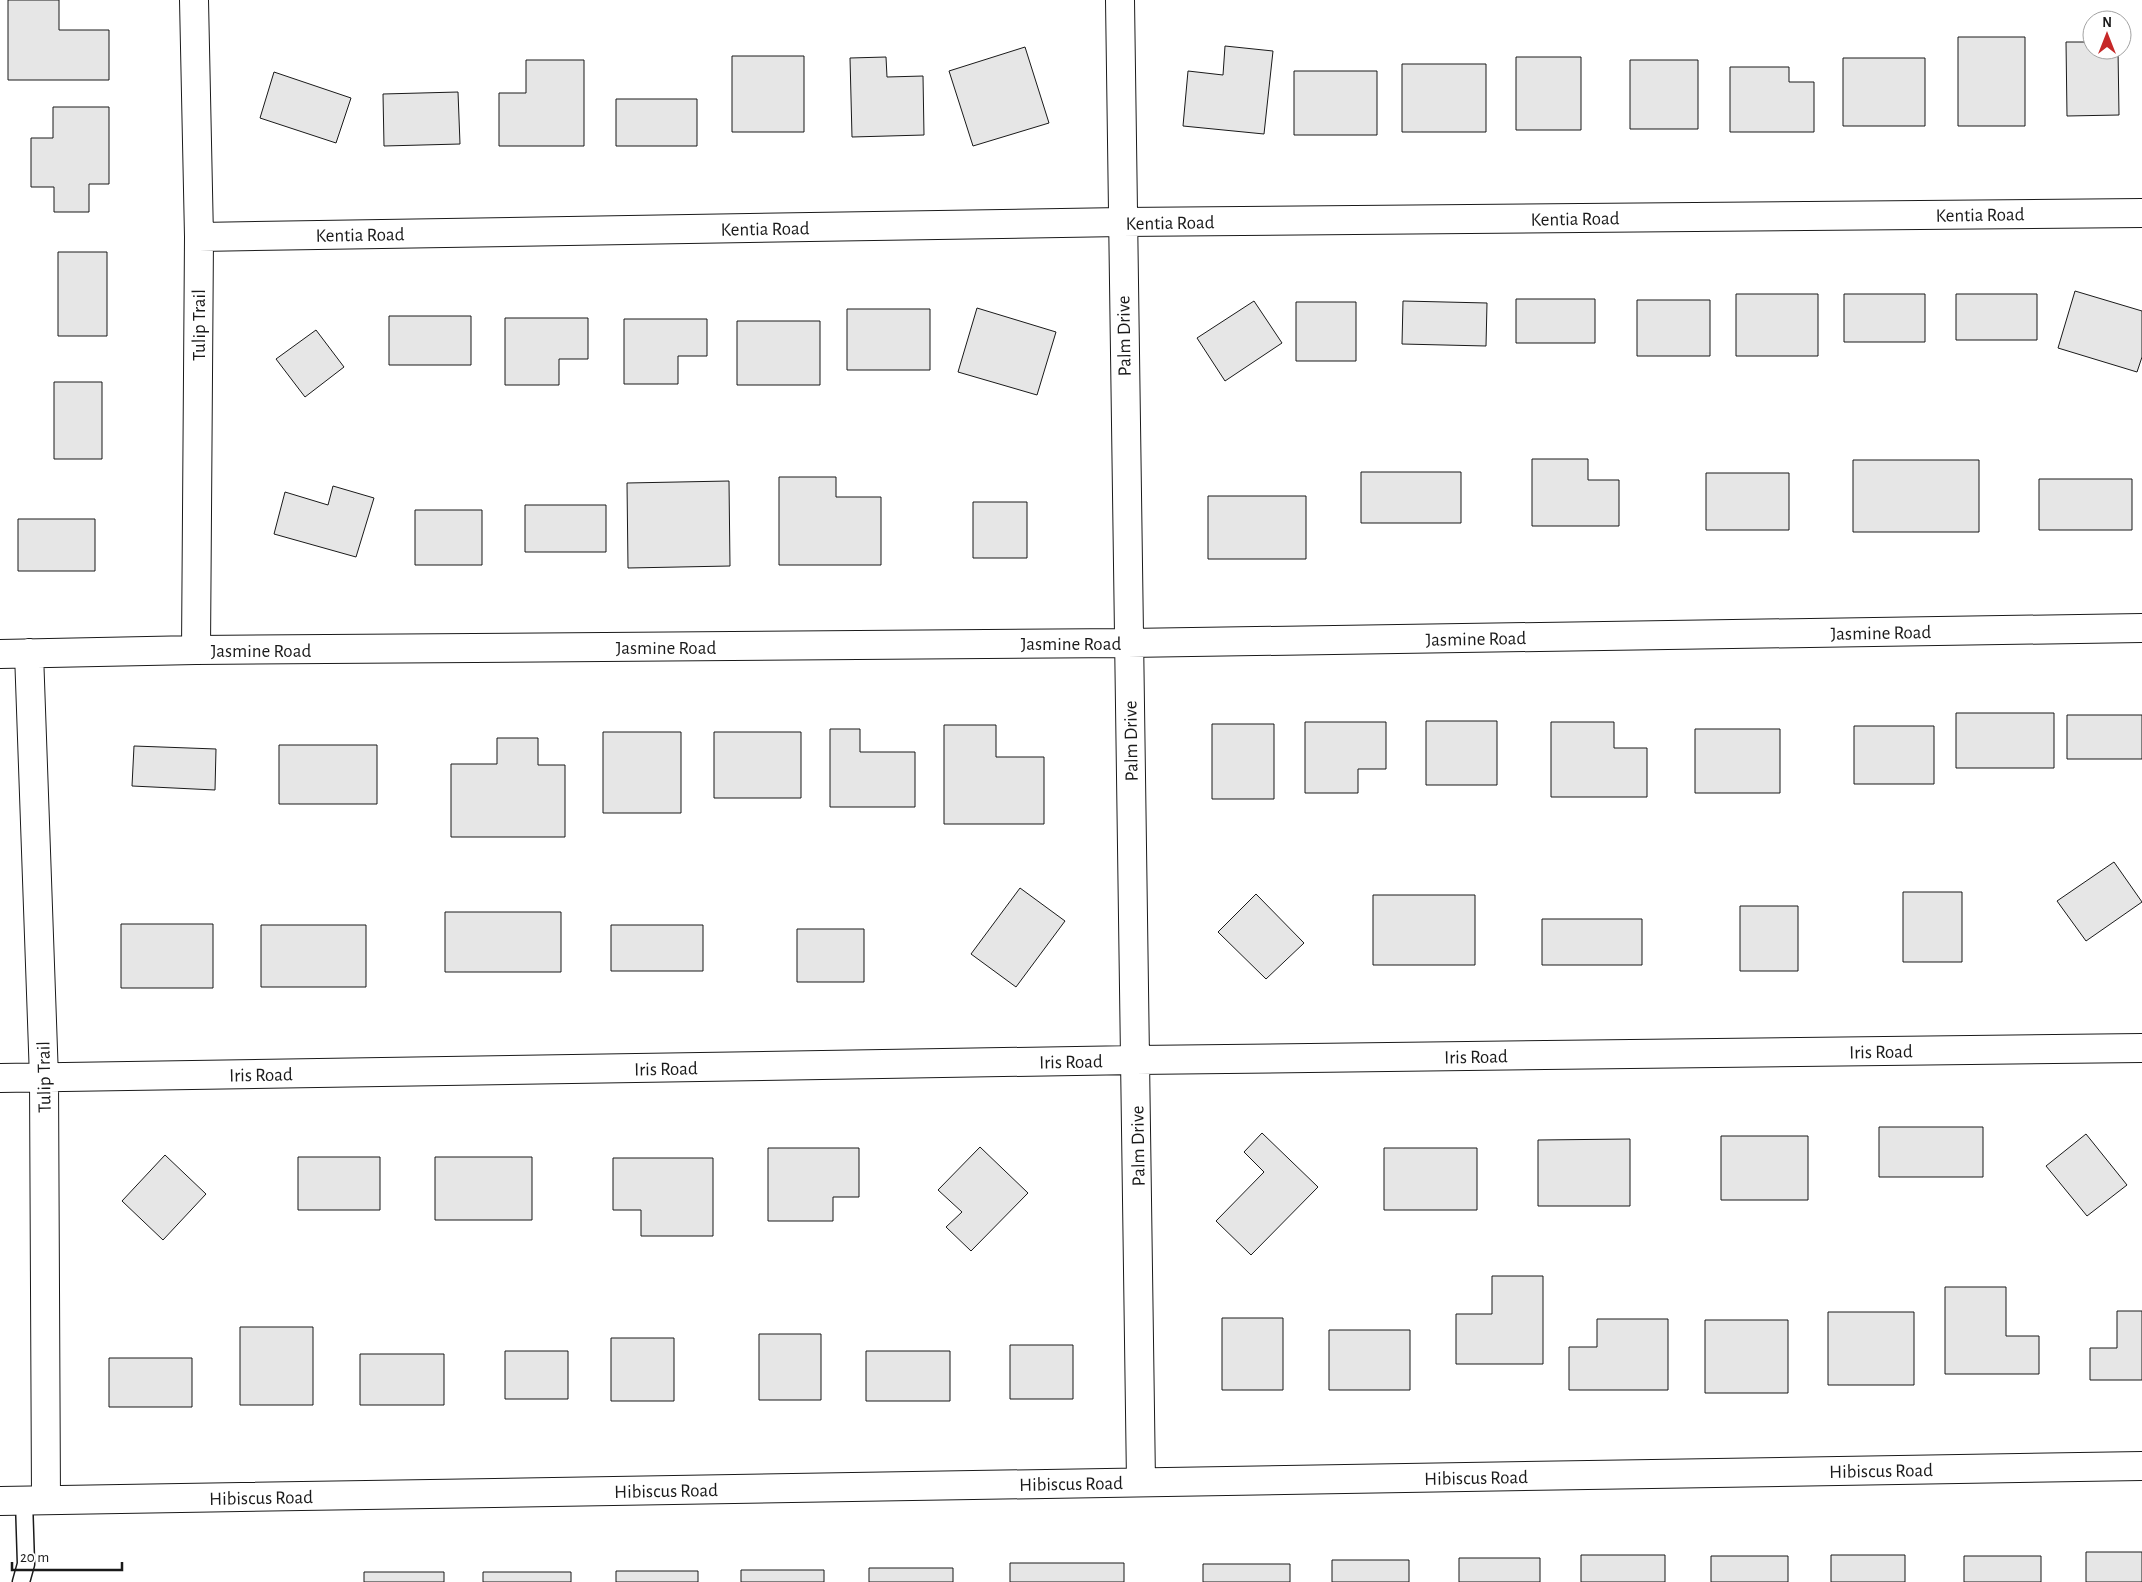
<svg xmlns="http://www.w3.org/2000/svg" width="2142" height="1582" font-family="'Alegreya Sans',sans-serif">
  <rect width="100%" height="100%" fill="#fff"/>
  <!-- building -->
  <path fill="#e6e6e6" stroke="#1a1a1a" d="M8 0H59V30H109V80H8Z
    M1958 37H2025V126H1958Z
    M2066 42H2092V50H2118L2119 115 2067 116Z
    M1225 46 1273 51 1264 134 1183 126 1188 71 1223 75Z
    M1025 47 1049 123 973 146 949 71Z
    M732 56H804V132H732Z
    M886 57 887 77 923 76 924 135 852 137 850 58Z
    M1516 57H1581V130H1516Z
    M1843 58H1925V126H1843Z
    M526 60H584V146H499V93H526Z
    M1630 60H1698V129H1630Z
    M1402 64H1486V132H1402Z
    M1730 67H1789V82H1814V132H1730Z
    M1294 71H1377V135H1294Z
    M274 72 351 98 336 143 260 118Z
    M458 92 460 144 384 146 383 94Z
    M616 99H697V146H616Z
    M53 107H109V184H89V212H54V187H31V138H53Z
    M58 252H107V336H58Z
    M2075 291 2142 311V357L2137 372 2058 348Z
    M1736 294H1818V356H1736Z
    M1844 294H1925V342H1844Z
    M1956 294H2037V340H1956Z
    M1516 299H1595V343H1516Z
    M1637 300H1710V356H1637Z
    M1254 301 1282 343 1225 381 1197 338Z
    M1403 301 1487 303 1486 346 1402 344Z
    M1296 302H1356V361H1296Z
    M977 308 1056 332 1037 395 958 372Z
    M847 309H930V370H847Z
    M389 316H471V365H389Z
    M505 318H588V359H559V385H505Z
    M624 319H707V356H678V384H624Z
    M737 321H820V385H737Z
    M316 330 344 367 305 397 276 359Z
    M54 382H102V459H54Z
    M1532 459H1588V480H1619V526H1532Z
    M1853 460H1979V532H1853Z
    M1361 472H1461V523H1361Z
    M1706 473H1789V530H1706Z
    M779 477H836V497H881V565H779Z
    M2039 479H2132V530H2039Z
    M729 481 730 566 628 568 627 483Z
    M333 486 374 498 356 557 274 534 285 492 328 505Z
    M1208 496H1306V559H1208Z
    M973 502H1027V558H973Z
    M525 505H606V552H525Z
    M415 510H482V565H415Z
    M18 519H95V571H18Z
    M1956 713H2054V768H1956Z
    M2067 715H2142V759H2067Z
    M1426 721H1497V785H1426Z
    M1305 722H1386V769H1358V793H1305Z
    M1551 722H1614V748H1647V797H1551Z
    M1212 724H1274V799H1212Z
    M944 725H996V757H1044V824H944Z
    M1854 726H1934V784H1854Z
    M830 729H860V752H915V807H830Z
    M1695 729H1780V793H1695Z
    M603 732H681V813H603Z
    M714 732H801V798H714Z
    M497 738H538V765H565V837H451V764H497Z
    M279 745H377V804H279Z
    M134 746 216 749 215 790 132 786Z
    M2114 862 2142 902 2086 941 2057 901Z
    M1020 888 1065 921 1016 987 971 954Z
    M1903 892H1962V962H1903Z
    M1256 894 1304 943 1266 979 1218 932Z
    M1373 895H1475V965H1373Z
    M1740 906H1798V971H1740Z
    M445 912H561V972H445Z
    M1542 919H1642V965H1542Z
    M121 924H213V988H121Z
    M261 925H366V987H261Z
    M611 925H703V971H611Z
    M797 929H864V982H797Z
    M1879 1127H1983V1177H1879Z
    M1262 1133 1318 1187 1251 1255 1216 1221 1264 1172 1244 1152Z
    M2086 1134 2127 1185 2087 1216 2046 1166Z
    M1721 1136H1808V1200H1721Z
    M1630 1139V1206H1538V1140Z
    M980 1147 1028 1193 971 1251 946 1227 962 1212 938 1190Z
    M768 1148H859V1197H833V1221H768Z
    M1384 1148H1477V1210H1384Z
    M165 1155 206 1194 163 1240 122 1201Z
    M298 1157H380V1210H298Z
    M435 1157H532V1220H435Z
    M613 1158H713V1236H641V1210H613Z
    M1492 1276H1543V1364H1456V1314H1492Z
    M1945 1287H2006V1336H2039V1374H1945Z
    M2117 1311H2142V1380H2090V1348H2117Z
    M1828 1312H1914V1385H1828Z
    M1222 1318H1283V1390H1222Z
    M1597 1319H1668V1390H1569V1347H1597Z
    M1705 1320H1788V1393H1705Z
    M240 1327H313V1405H240Z
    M1329 1330H1410V1390H1329Z
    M759 1334H821V1400H759Z
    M611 1338H674V1401H611Z
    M1010 1345H1073V1399H1010Z
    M505 1351H568V1399H505Z
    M866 1351H950V1401H866Z
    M360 1354H444V1405H360Z
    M109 1358H192V1407H109Z
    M2086 1552H2142V1582H2086Z
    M1581 1555H1665V1582H1581Z
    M1831 1555H1905V1582H1831Z
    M1711 1556H1788V1582H1711Z
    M1964 1556H2041V1582H1964Z
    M1459 1558H1540V1582H1459Z
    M1332 1560H1409V1582H1332Z
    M1010 1563H1124V1582H1010Z
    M1203 1564H1290V1582H1203Z
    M869 1568H953V1582H869Z
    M741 1570H824V1582H741Z
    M616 1571H698V1582H616Z
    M364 1572H444V1582H364Z
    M483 1572H571V1582H483Z"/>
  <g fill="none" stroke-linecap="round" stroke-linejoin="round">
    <!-- lane casing -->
    <g stroke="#1a1a1a" stroke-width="19">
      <path id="lane" d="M21 1582 26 1564 24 1501"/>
    </g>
    <!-- street casing -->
    <g stroke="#1a1a1a" stroke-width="30">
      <path id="street" d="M194 0 199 237 196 650
        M1120 0 1141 1482
        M199 237 1122 222 2142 213
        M29 653 44 1078 46 1500
        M0 654 196 650 1128 643 2142 628
        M0 1078 1136 1060 2142 1048
        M0 1501 2142 1466"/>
    </g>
    <!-- lane -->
    <use href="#lane" stroke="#fff" stroke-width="16"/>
    <!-- street -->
    <use href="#street" stroke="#fff" stroke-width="28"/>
  </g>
  <g text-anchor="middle" stroke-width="4" stroke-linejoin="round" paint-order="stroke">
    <!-- street labels -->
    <g font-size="19" fill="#1a1a1a" stroke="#fff">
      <text transform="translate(1980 214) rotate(-1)" y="7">Kentia Road</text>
      <text transform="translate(1575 218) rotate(-1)" y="7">Kentia Road</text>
      <text transform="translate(1170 222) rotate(-1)" y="7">Kentia Road</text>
      <text transform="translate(765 228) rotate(-1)" y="7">Kentia Road</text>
      <text transform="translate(360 234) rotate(-1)" y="7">Kentia Road</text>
      <text transform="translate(198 325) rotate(-90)" y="7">Tulip Trail</text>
      <text transform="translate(1123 336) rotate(-91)" y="7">Palm Drive</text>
      <text transform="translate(1881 632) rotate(-1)" y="7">Jasmine Road</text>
      <text transform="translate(1476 638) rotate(-1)" y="7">Jasmine Road</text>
      <text x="1071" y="650">Jasmine Road</text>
      <text x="666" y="654">Jasmine Road</text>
      <text x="261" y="657">Jasmine Road</text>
      <text transform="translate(1130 741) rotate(-91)" y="7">Palm Drive</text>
      <text transform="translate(1881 1051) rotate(-1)" y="7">Iris Road</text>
      <text transform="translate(1476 1056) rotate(-1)" y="7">Iris Road</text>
      <text transform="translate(1071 1061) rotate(-1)" y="7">Iris Road</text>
      <text transform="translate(666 1068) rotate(-1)" y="7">Iris Road</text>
      <text transform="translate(261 1074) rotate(-1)" y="7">Iris Road</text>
      <text transform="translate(43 1077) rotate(-91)" y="7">Tulip Trail</text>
      <text transform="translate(1137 1146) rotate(-91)" y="7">Palm Drive</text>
      <text transform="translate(1881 1470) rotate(-1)" y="7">Hibiscus Road</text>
      <text transform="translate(1476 1477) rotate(-1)" y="7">Hibiscus Road</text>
      <text transform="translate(1071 1483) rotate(-1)" y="7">Hibiscus Road</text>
      <text transform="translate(666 1490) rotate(-1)" y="7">Hibiscus Road</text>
      <text transform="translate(261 1497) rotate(-1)" y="7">Hibiscus Road</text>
    </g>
  </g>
  <!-- north arrow -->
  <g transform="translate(2107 35)"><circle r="24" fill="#ffffff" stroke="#a3a3a3"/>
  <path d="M0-4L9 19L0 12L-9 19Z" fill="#c62828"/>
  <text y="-8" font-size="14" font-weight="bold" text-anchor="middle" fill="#1a1a1a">N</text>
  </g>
  <!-- scale -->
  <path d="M12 1562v8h110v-8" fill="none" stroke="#1a1a1a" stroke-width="2.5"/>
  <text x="20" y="1562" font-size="15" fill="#1a1a1a" stroke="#ffffff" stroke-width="4" paint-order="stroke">20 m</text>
</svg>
